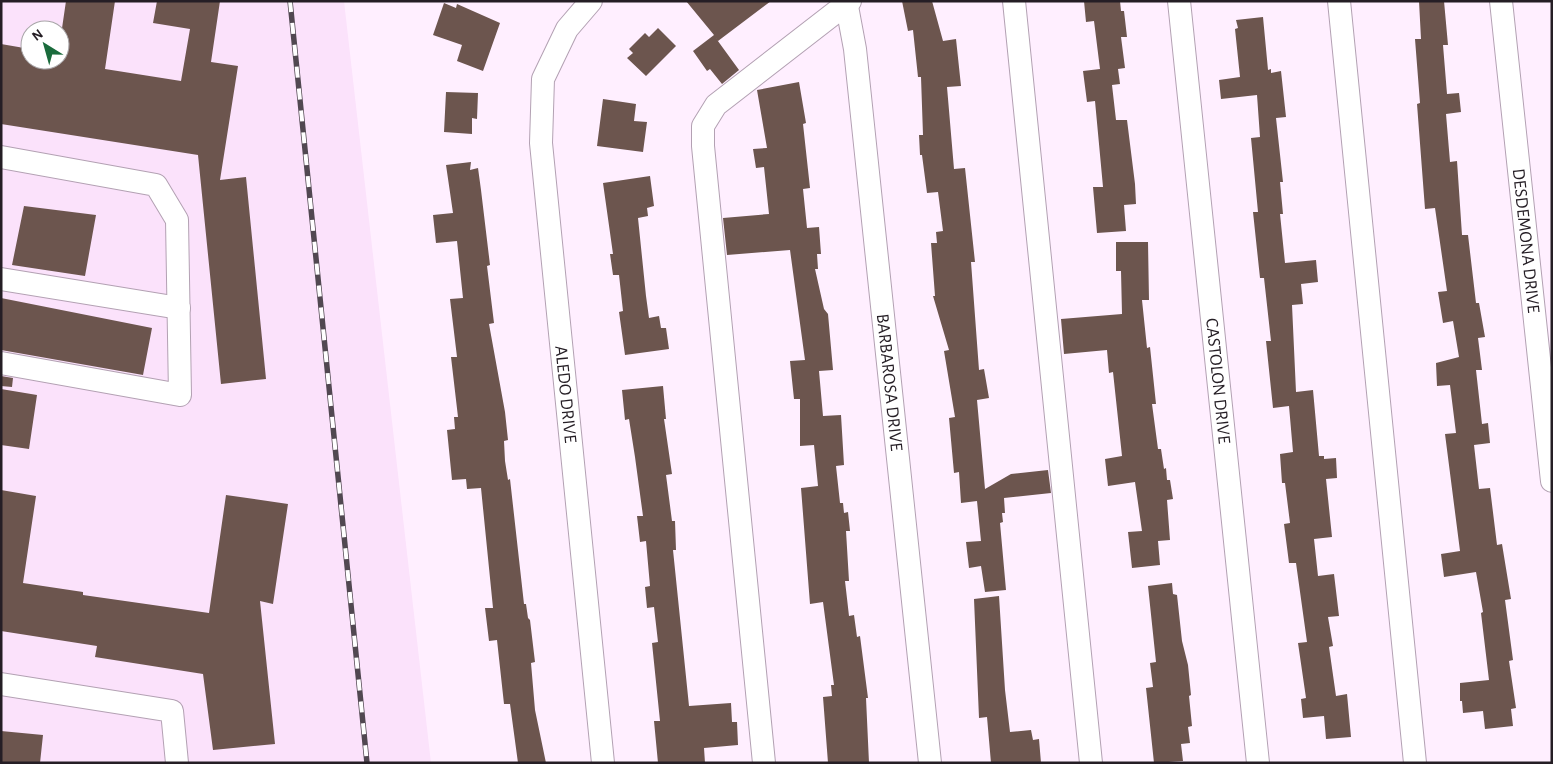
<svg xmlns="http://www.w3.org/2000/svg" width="1553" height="764" font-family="'Alegreya Sans',sans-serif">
  <rect width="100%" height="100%" fill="#ffefff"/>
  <!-- built -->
  <path fill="#fbe2fb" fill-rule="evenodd" d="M1 1H344L431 763H1ZM30 30H60V60H30Z"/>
  <!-- building -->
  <path fill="#6c554e" d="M66 1H115L105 69 181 81 190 29 153 23 157 1H220L211 62 238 66 220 180 246 177 266 379 221 384 198 155 1 124V44L30 49V60H60V42Z
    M686 1H771L718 41 715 37 739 70 722 84 710 69 707 71 693 51 714 35Z
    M902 1H932L943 41 956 39 961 86 947 87 954 169 965 168 975 262H971L979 370 984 369 989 398 977 400 985 489 1011 474 1048 470 1051 493 1004 498 1005 513H1002L1003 522 1000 523 1006 590 985 592 981 566 969 568 966 542 981 541 977 501 961 503 959 472 954 473 949 418 955 417 944 351 949 350 933 296H935L931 243H937L936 232 943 231 938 192 927 193 922 155H920L919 135H923L921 77H918L913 30 908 31Z
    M1084 1H1120L1121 11H1124L1127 37H1121L1125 68 1118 69 1120 84 1112 85 1116 120H1127L1135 184 1136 204 1124 205 1126 231 1097 233 1093 187H1103L1095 101 1087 102 1083 71 1100 69 1094 21 1086 22Z
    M1419 1H1444L1448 45H1443L1447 94 1459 93 1461 112 1446 114 1450 162 1457 161 1462 235H1468L1476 303H1479L1485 337 1478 338 1482 370H1476L1482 424 1488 423 1490 443 1474 445 1479 489 1490 488 1497 545 1502 544 1511 599 1505 600 1513 660 1509 661 1516 708 1511 709 1513 726 1485 729 1483 711 1463 713 1462 701H1460V683L1489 680 1481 613 1483 612 1476 572 1444 577 1441 554 1460 551 1445 434 1456 433 1450 385 1437 386 1436 363 1459 357 1453 321 1443 323 1438 292 1447 291 1435 208 1425 209 1417 104 1420 103 1415 39H1421Z
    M444 3 456 8 457 4 500 23 483 71 457 61 462 45 433 35Z
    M1263 17 1268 70 1271 69V73L1281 71 1286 117 1276 118 1283 182H1280L1283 214H1280L1285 263 1316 260 1318 282 1301 284 1303 304 1292 305 1296 392 1313 390 1319 456H1324V459L1336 458 1337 478 1326 479 1332 537 1314 539 1318 576 1334 574 1339 616 1328 617 1333 646 1329 647 1336 696 1347 694 1351 737 1326 739 1324 716 1303 718 1301 699 1306 698 1298 643 1307 642 1296 563H1289L1284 524 1290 523 1285 483H1282L1280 454 1293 452 1289 406 1273 408 1266 341H1271L1264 278H1260L1253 212H1258L1251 138 1260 137 1257 95 1221 99 1219 80 1240 77 1235 29 1238 28 1236 20Z
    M658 28 676 46 646 76 627 58 633 53 629 49 645 33 649 37Z
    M799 82 806 123 803 124 810 188 803 189 807 228 819 227 821 254H817L818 269H815L824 309 828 314 833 370 819 371 823 416 841 415 844 465 836 466 840 503H843L844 513 848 512 850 531H846L849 581H845L849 616 854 615 857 637 860 636 868 698H866L869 763H828L823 697 832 696 831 685H834L823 602 810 604 801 488 818 486 814 445 800 446V399H794L790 361 805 360 790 250 727 255 723 218 769 214 764 167 756 168 753 149 767 148 757 90Z
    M446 92 478 93 477 119 472 118V134L444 132Z
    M603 99 636 104 634 121 647 122 643 152 597 146Z
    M471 162 470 170 478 168 481 190 490 265 487 266 494 323 489 324 505 412 508 440 504 441 505 461 508 480 510 479 524 604H526L528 618 530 620 535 662 531 663 535 710 546 763H518L510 704H504L497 640 489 641 485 608H493L481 488 467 489 466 479 452 480 447 430 455 429 454 417H458L451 357H457L450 299 463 298 457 241 436 243 433 215 453 213 446 165Z
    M650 176 654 206 647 208 648 216 638 218 646 296 649 318 659 316 661 328H666L669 349 625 355 619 312 623 311 619 275H613L610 254H613L603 183Z
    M24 206 96 215 85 276 12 265Z
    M1116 242H1148L1149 300H1142L1147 348 1150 347 1156 404H1152L1158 449H1161L1164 469 1166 468 1167 480H1170L1173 499 1167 500 1170 540 1158 541 1160 565 1132 568 1128 532 1142 531 1135 482 1108 486 1105 459 1122 456 1113 372 1109 373 1107 350 1064 354 1061 319 1122 314 1121 271H1116Z
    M1 298 152 328 143 375 1 350Z
    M1 376 13 378 12 387 1 386Z
    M663 386 666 419H664L672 474 666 475 672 521H675L676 550H673L689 706 731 703 732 722H737L738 745 704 748 705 763H658L654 721H660L652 643 658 642 654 607 647 608 645 587 650 586 646 541 640 542 637 516H643L635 457 629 419 625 420 622 390Z
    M1 389 37 395 29 449 1 445Z
    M1 490 36 496 23 583 83 592V595L209 613 226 495 288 504 273 604 260 601 275 744 213 750 203 674 95 657 97 646 1 631Z
    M1172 583 1173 594 1177 595 1182 641 1188 665 1191 695 1189 696 1192 726 1188 727 1190 743 1181 744 1183 761 1154 763 1146 688 1153 687 1150 663 1156 662 1148 586Z
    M999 596 1005 690 1010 732 1031 730 1033 740 1039 739 1041 763H991L987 717 979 718 974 599Z
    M1 731 43 735 40 763H1Z"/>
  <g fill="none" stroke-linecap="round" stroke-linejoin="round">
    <!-- minor casing -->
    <g stroke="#b3a1b3" stroke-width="24">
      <g id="minor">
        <path id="s1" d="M591 1 567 29 543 79 541 143 603 763"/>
        <path id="s2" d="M846 1 855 49 930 763"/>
        <path d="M1014 1 1091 763"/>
        <path id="s3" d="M1179 1 1258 763"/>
        <path d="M1339 1 1415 763"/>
        <path id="s4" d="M1501 1 1552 481"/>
        <path d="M1 157 156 185 177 220 180 395 1 363"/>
        <path d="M1 279 179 308"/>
        <path d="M1 684 172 711 177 763"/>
        <path d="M764 763 703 146V126L716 105 850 1"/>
      </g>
    </g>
    <!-- minor -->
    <use href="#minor" stroke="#fff" stroke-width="22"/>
    <!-- rail casing -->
    <g stroke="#514851" stroke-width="5.5">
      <path id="rail" d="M290 1 367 763"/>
    </g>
    <!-- rail -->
    <use href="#rail" stroke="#fff" stroke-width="4" stroke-dasharray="11" stroke-linecap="butt"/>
  </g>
  <g text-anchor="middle" stroke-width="5" stroke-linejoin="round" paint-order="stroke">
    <!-- street labels -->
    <g font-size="18" fill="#251e25" stroke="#fff">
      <text dy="6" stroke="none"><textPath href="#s4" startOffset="241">DESDEMONA DRIVE</textPath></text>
      <text dy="6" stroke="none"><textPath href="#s2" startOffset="384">BARBAROSA DRIVE</textPath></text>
      <text dy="6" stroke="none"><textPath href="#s3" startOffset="382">CASTOLON DRIVE</textPath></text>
      <text dy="6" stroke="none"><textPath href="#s1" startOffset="409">ALEDO DRIVE</textPath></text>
    </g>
  </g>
  <!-- border -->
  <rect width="1553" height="764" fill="none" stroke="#251e25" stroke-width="5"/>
  <!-- north arrow -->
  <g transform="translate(45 45) rotate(323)"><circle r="24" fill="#ffffff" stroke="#a8a5a8"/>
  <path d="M0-4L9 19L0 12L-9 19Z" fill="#1a6b3c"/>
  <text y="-8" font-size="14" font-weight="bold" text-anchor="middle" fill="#251e25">N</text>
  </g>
</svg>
